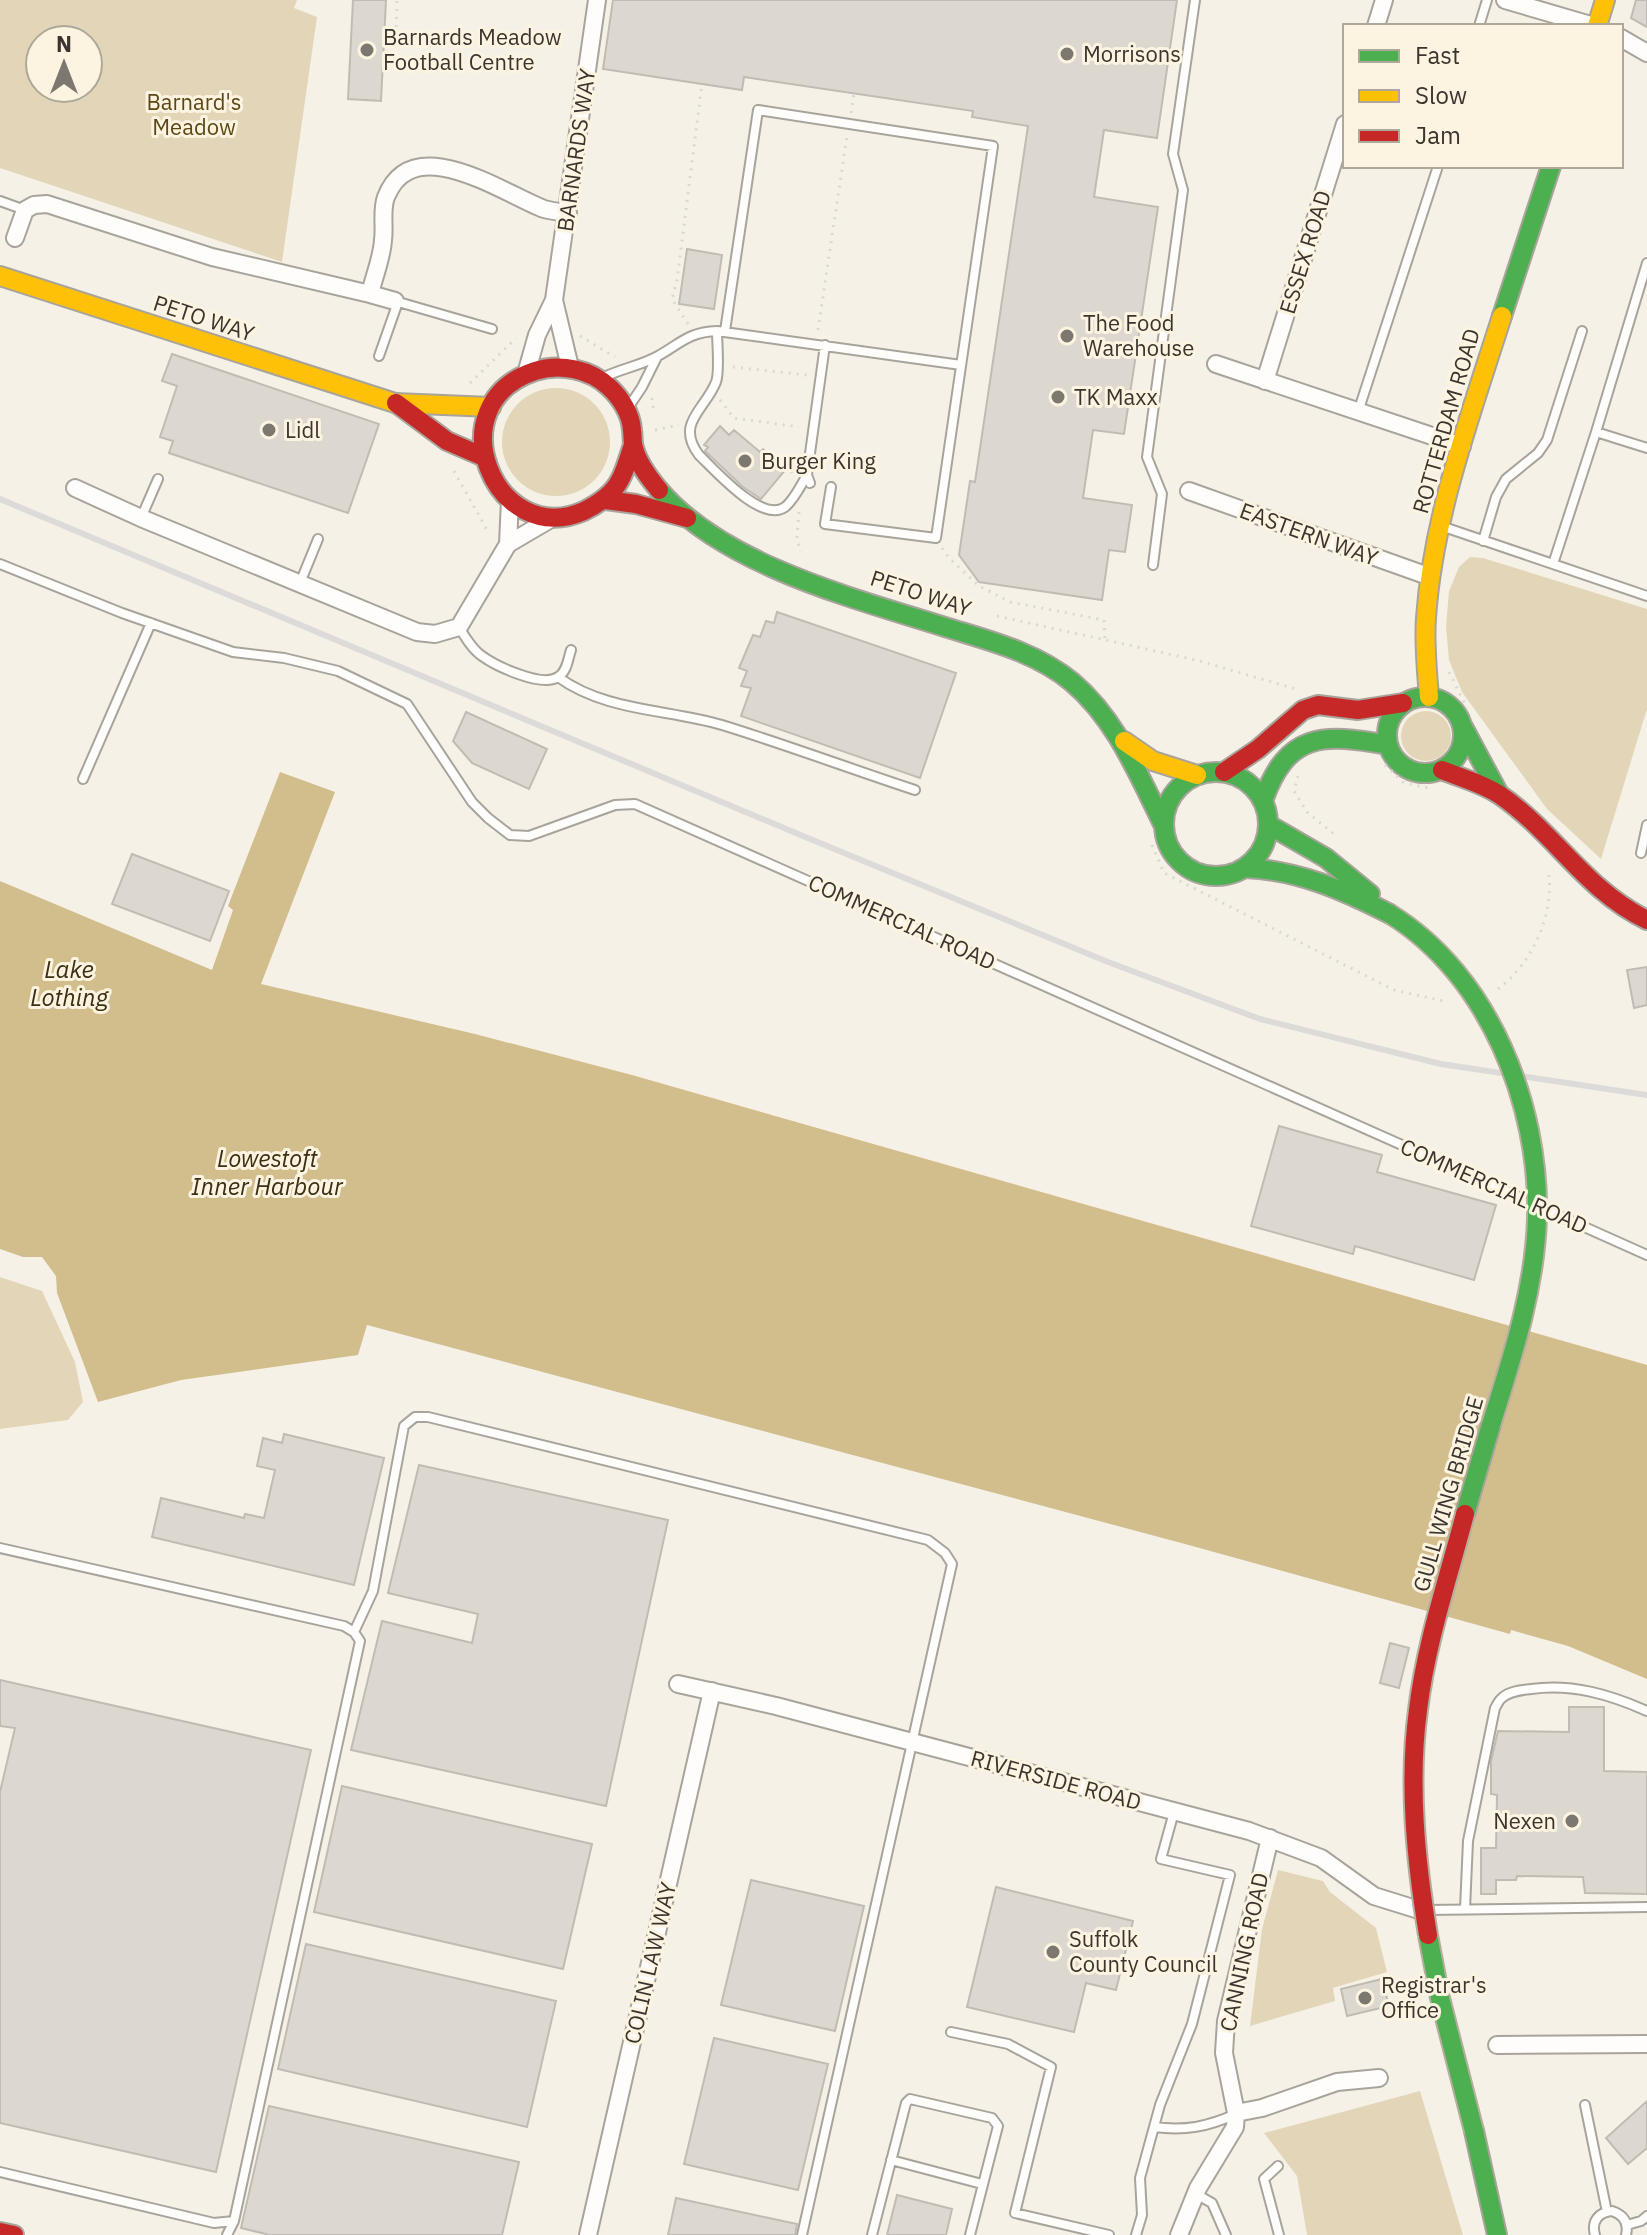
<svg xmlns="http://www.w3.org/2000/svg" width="1647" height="2235" font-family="'IBM Plex Sans',sans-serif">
  <rect width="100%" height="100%" fill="#f6f1e7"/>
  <!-- green -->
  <path fill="#e3d6b8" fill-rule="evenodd" d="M0 0H297L294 8 317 17 282 262 0 168ZM40 40H88V88H40Z
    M502 442a54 54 0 1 1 108 0a54 54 0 1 1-108 0Z
    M1470 557 1483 558 1647 609V709L1601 859 1547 809 1462 692 1449 660 1446 627 1449 591 1459 567Z
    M1401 736a25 25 0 1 1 50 0a25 25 0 1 1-50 0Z
    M0 1277 42 1291 75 1362 83 1402 68 1420 0 1429Z
    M1278 1870 1323 1881 1330 1892 1376 1928 1387 1972 1333 1988 1335 2001 1250 2026 1262 1929Z
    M1420 2091 1463 2235H1307L1297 2176 1264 2133Z"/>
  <!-- water -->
  <path fill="#d2bd8c" d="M280 772 335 792 261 984 475 1034 632 1075 1647 1365V1679L1568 1646 1511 1630 1510 1634 1185 1544 367 1325 358 1355 181 1380 98 1402 57 1293 56 1276 42 1257H23L0 1249V881L212 970 233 910 228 906Z"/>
  <!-- building -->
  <path fill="#dcd8d0" stroke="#c0bcb4" stroke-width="2" d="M353 0H386L381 101 348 99Z
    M613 0H1177L1157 138 1104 130 1094 197 1158 207 1124 434 1093 430 1083 498 1132 505 1125 552 1109 550 1102 600 979 582 959 555 970 481 975 482 1028 126 972 117 973 111 744 77 742 90 603 69Z
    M1636 0H1647V27L1631 18Z
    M687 249 722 255 714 309 679 304Z
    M172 354 379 424 348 513 169 453 173 441 160 437 177 386 162 381Z
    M720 426 729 435 734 430 760 452 763 449 786 469 761 499 743 487 705 451 708 447 704 445Z
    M777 612 956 673 920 778 741 716 751 688 741 686 747 671 739 668 753 635 760 637 766 621 774 623Z
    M466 712 547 749 529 789 472 763 453 741Z
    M132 854 229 891 210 941 112 904Z
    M1647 967V1005L1634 1008 1627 970Z
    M1279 1126 1382 1155 1377 1172 1496 1205 1474 1280 1355 1246 1353 1254 1251 1226Z
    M284 1434 384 1458 354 1585 152 1537 161 1498 244 1518 245 1514 264 1518 275 1470 257 1466 263 1438 282 1443Z
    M419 1465 668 1520 606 1806 351 1750 382 1621 472 1643 478 1614 388 1593Z
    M1390 1643 1409 1648 1399 1688 1380 1683Z
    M0 1680 311 1750 216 2172 0 2123V1792L15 1728 0 1726Z
    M1569 1707H1604V1771L1647 1772V1894L1585 1893 1583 1877 1517 1876 1516 1880H1496V1894H1481V1848H1496L1497 1795 1491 1794V1761L1498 1731 1569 1732Z
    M342 1786 592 1844 563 1969 314 1912Z
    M751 1880 864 1906 835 2031 721 2005Z
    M996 1887 1133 1921 1116 1990 1086 1983 1074 2032 967 2007Z
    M306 1944 556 2001 527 2127 278 2069Z
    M1382 1979 1389 2006 1347 2016 1341 1989Z
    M714 2038 828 2064 798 2190 684 2164Z
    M1647 2101V2148L1628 2164 1606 2138Z
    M269 2106 519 2162 502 2235H270L241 2228Z
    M897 2195 952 2209 946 2235H887Z
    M676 2198 797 2224 795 2235H668Z"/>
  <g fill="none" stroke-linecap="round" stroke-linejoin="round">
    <!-- lane casing -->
    <g stroke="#a8a49c" stroke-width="12">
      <path id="lane" d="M1479 26 1487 0
        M0 201 25 210
        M395 301 492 329
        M717 331C717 343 720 372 716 382 705 410 675 423 699 455 715 470 762 524 785 507 794 500 801 485 807 475
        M725 331 758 110 993 146 936 538 825 524 831 487
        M379 356 398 302
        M604 377C621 369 642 365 658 356 681 343 689 332 717 331L961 365
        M630 405 642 387 657 357
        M1358 412 1438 166
        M1596 432 1647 263
        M810 483 807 475 825 345
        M141 518 158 479
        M1441 526 1647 596
        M1483 541 1496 497 1506 479 1538 453 1547 440 1582 331
        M0 564 122 613 233 652 284 658 338 671 407 704 472 802 488 818 510 835 529 836 615 805 635 804 1530 1202
        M1553 564 1596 432 1647 448
        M1153 565 1162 494 1147 457 1183 190 1173 154 1195 0
        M300 583 318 539
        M459 627C465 637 472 649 482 656 496 666 542 688 558 677 567 672 568 659 571 650
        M558 677C606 712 669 709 722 725 787 745 851 769 915 790
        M83 779 151 623
        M1641 853 1647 825
        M1542 1208 1647 1255
        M0 1548 344 1626 354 1632 360 1641 234 2221 227 2235
        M354 1632 373 1591 404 1426 415 1417H428L928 1540 945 1553 952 1564 802 2235
        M1465 1909 1468 1841 1495 1708C1497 1705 1499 1700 1502 1698 1509 1691 1522 1690 1531 1689 1572 1683 1611 1695 1647 1711
        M1428 1910 1647 1907
        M951 2032 1008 2044 1051 2067 1015 2213 1109 2235
        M1585 2105 1607 2212
        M1154 2127C1185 2131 1207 2127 1236 2114
        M891 2160 982 2184
        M1278 2166 1264 2179 1279 2235
        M0 2172 214 2223 234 2221
        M1196 2194 1212 2203 1226 2235
        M1627 2225 1641 2221 1647 2216
        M872 2235 906 2103 910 2099 992 2118 998 2126 970 2235
        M1136 2235 1142 2215 1140 2178 1160 2105 1192 2024 1230 1875 1161 1859 1174 1812
        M1595 2235C1591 2221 1599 2212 1612 2211 1624 2215 1629 2223 1626 2235"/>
    </g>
    <!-- street casing -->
    <g stroke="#a8a49c" stroke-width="20">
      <path id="street" d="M1505 0 1594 26
        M1376 26 1384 0
        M1621 38 1647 53
        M15 238 25 210 34 205 47 204 212 257 370 294C374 276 382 258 383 240 385 226 381 210 386 197 413 129 504 194 544 209 551 211 560 212 568 213
        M370 294 395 301
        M554 300 570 367
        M1216 364 1462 446
        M526 374 537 335 554 300 597 0
        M1265 381 1345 124
        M75 488 141 518 417 632 435 634 459 627 508 544 510 500
        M1189 491 1428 576
        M508 544 554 517
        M678 1684 776 1706 1249 1831 1321 1858 1374 1896 1419 1910
        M1497 2045 1647 2044
        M1236 2113 1224 2053 1226 2021 1270 1838
        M588 2235 712 1691
        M1179 2235 1198 2188 1235 2127 1236 2113 1262 2108 1337 2082 1379 2078"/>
    </g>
    <!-- fast casing -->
    <g stroke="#a8a49c" stroke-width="22">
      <path id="fast" d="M1502 316 1551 166
        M659 490C723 565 853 598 945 627 990 641 1036 652 1072 682 1116 719 1138 774 1163 824
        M1387 735a38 38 0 1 1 76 0a38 38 0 1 1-76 0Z
        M1463 727 1499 794
        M1164 824a52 52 0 1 1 104 0a52 52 0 1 1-104 0Z
        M1263 801C1287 732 1323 733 1388 745
        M1269 825 1326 858 1370 894
        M1245 868C1298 870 1343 890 1390 914
        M1465 1514 1491 1425
        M1474 2131 1497 2235"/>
    </g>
    <!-- slow casing -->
    <g stroke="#a8a49c" stroke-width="22">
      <path id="slow" d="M1597 26 1605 0
        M0 276 395 403 491 407
        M1429 697C1427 671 1424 644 1426 618 1433 515 1471 414 1502 316
        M1124 741 1153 761 1197 775"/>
    </g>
    <!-- jam casing -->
    <g stroke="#a8a49c" stroke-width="22">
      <path id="jam" d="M396 403 447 441 484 457
        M633 445C629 456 626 469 620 480 613 494 598 504 584 511 495 550 435 404 535 371 560 363 590 369 609 387 621 398 631 414 632 430 633 436 632 442 634 448 638 464 649 478 659 490
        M606 500 636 504 687 518
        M1442 770C1461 778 1482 783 1500 795 1555 833 1585 890 1647 920
        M1224 772 1258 749 1303 710 1318 705 1358 710 1403 703
        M0 2232 14 2235"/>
    </g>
    <!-- path -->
    <path stroke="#d9d8d5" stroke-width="3" stroke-dasharray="2 6" stroke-linecap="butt" d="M396 35 397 0
      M851 113 854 93
      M688 324 672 299 677 280 702 84
      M818 330 847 136
      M580 336 615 357
      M733 367 807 375
      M470 383 516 338
      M652 398 654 414
      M720 400 734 418 799 427
      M655 430 679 425
      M454 471 486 528 491 532
      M792 473 790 466 795 459
      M799 512 797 537 800 552
      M942 548 949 558 979 586 1010 602 1104 620 1105 640
      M997 616 1196 660 1296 689
      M1449 672 1467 708
      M1385 765 1404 783 1429 788
      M1298 776 1294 791 1307 812 1335 835
      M1152 845 1164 873 1394 990 1448 1002
      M1498 989C1532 964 1556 912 1548 870"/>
    <!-- lane -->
    <use href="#lane" stroke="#fefdfb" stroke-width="8"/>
    <!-- street -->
    <use href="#street" stroke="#fefdfb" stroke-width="16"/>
    <!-- fast -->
    <use href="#fast" stroke="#4caf50" stroke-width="18"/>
    <!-- slow -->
    <use href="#slow" stroke="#ffc107" stroke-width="18"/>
    <!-- jam -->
    <use href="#jam" stroke="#c62828" stroke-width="18"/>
    <!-- rail -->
    <path stroke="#dcdbd9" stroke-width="6" d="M0 499 803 836 1108 962 1260 1019 1441 1064 1647 1095"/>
    <!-- fast-bridge casing -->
    <g stroke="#b5ae9e" stroke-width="22" stroke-linecap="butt">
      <path id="fast-bridge" d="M1390 914C1489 975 1540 1105 1537 1218 1535 1289 1512 1358 1491 1425
        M1428 1935 1440 1998 1474 2131"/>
    </g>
    <!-- jam-bridge casing -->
    <g stroke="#b5ae9e" stroke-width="22" stroke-linecap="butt">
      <path id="jam-bridge" d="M1428 1935C1416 1862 1408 1784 1418 1710 1426 1643 1448 1579 1465 1514"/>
    </g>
    <!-- fast-bridge -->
    <use href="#fast-bridge" stroke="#4caf50" stroke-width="18"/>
    <!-- jam-bridge -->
    <use href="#jam-bridge" stroke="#c62828" stroke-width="18"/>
  </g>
  <!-- markers -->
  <g fill="#7c776f" stroke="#fcf4e1" stroke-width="3">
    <circle cx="367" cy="50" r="8"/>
    <circle cx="1067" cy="54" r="8"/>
    <circle cx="1067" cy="336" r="8"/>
    <circle cx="1058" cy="397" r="8"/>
    <circle cx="269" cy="430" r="8"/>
    <circle cx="745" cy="461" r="8"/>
    <circle cx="1572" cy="1821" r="8"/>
    <circle cx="1053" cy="1952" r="8"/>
    <circle cx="1365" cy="1998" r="8"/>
  </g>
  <g text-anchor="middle" stroke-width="6" stroke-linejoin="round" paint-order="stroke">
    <!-- poi labels -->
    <g font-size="22" fill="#3a362f" stroke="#fcf4e1" text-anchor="start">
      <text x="383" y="45">Barnards Meadow<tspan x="383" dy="25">Football Centre</tspan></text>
      <text x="1083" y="62">Morrisons</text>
      <text x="1083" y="331">The Food<tspan x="1083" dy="25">Warehouse</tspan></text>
      <text x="1074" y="405">TK Maxx</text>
      <text x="285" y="438">Lidl</text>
      <text x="761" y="469">Burger King</text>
      <text x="1556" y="1829" text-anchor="end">Nexen</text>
      <text x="1069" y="1947">Suffolk<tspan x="1069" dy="25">County Council</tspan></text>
      <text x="1381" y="1993">Registrar's<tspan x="1381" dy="25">Office</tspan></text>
    </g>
    <!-- park labels -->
    <g font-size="22" fill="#5c4815" stroke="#fcf4e1">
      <text x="194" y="110">Barnard's<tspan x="194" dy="25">Meadow</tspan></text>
    </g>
    <!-- street labels -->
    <g font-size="22" fill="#3a362f" stroke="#fcf4e1">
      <text transform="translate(576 150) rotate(-82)" y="8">BARNARDS WAY</text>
      <text transform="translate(1305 252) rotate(-73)" y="8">ESSEX ROAD</text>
      <text transform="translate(204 318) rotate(18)" y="8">PETO WAY</text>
      <text transform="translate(1446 421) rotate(-74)" y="8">ROTTERDAM ROAD</text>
      <text transform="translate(1309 534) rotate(20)" y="8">EASTERN WAY</text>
      <text transform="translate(921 593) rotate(18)" y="8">PETO WAY</text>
      <text transform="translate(902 922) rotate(24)" y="8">COMMERCIAL ROAD</text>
      <text transform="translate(1494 1186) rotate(24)" y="8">COMMERCIAL ROAD</text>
      <text transform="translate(1448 1494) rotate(-74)" y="8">GULL WING BRIDGE</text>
      <text transform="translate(1056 1780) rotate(15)" y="8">RIVERSIDE ROAD</text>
      <text transform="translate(1244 1952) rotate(-78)" y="8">CANNING ROAD</text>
      <text transform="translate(650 1963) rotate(-77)" y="8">COLIN LAW WAY</text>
    </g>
    <!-- water labels -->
    <g font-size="24" font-style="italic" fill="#3c3012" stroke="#fcf4e1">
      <text x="69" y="978">Lake<tspan x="69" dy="28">Lothing</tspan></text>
      <text x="267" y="1167">Lowestoft<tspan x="267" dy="28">Inner Harbour</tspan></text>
    </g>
  </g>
  <!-- legend -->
  <rect x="1343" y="24" width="280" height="144" fill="#fcf4e1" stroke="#aea89a" stroke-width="2"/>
  <rect x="1359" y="50" width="40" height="12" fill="#4caf50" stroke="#aea89a" stroke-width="2"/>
  <text x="1415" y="64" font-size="24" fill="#3a362f">Fast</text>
  <rect x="1359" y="90" width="40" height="12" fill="#ffc107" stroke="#aea89a" stroke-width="2"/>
  <text x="1415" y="104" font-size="24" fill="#3a362f">Slow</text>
  <rect x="1359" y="130" width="40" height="12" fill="#c62828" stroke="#aea89a" stroke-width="2"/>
  <text x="1415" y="144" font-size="24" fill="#3a362f">Jam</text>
  <!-- north arrow -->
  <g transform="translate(64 64)"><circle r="38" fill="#fcf4e1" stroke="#aea89a" stroke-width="2"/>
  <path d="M0-6L14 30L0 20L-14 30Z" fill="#7c776f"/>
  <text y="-12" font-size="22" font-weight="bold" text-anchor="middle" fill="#3a362f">N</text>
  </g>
</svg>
